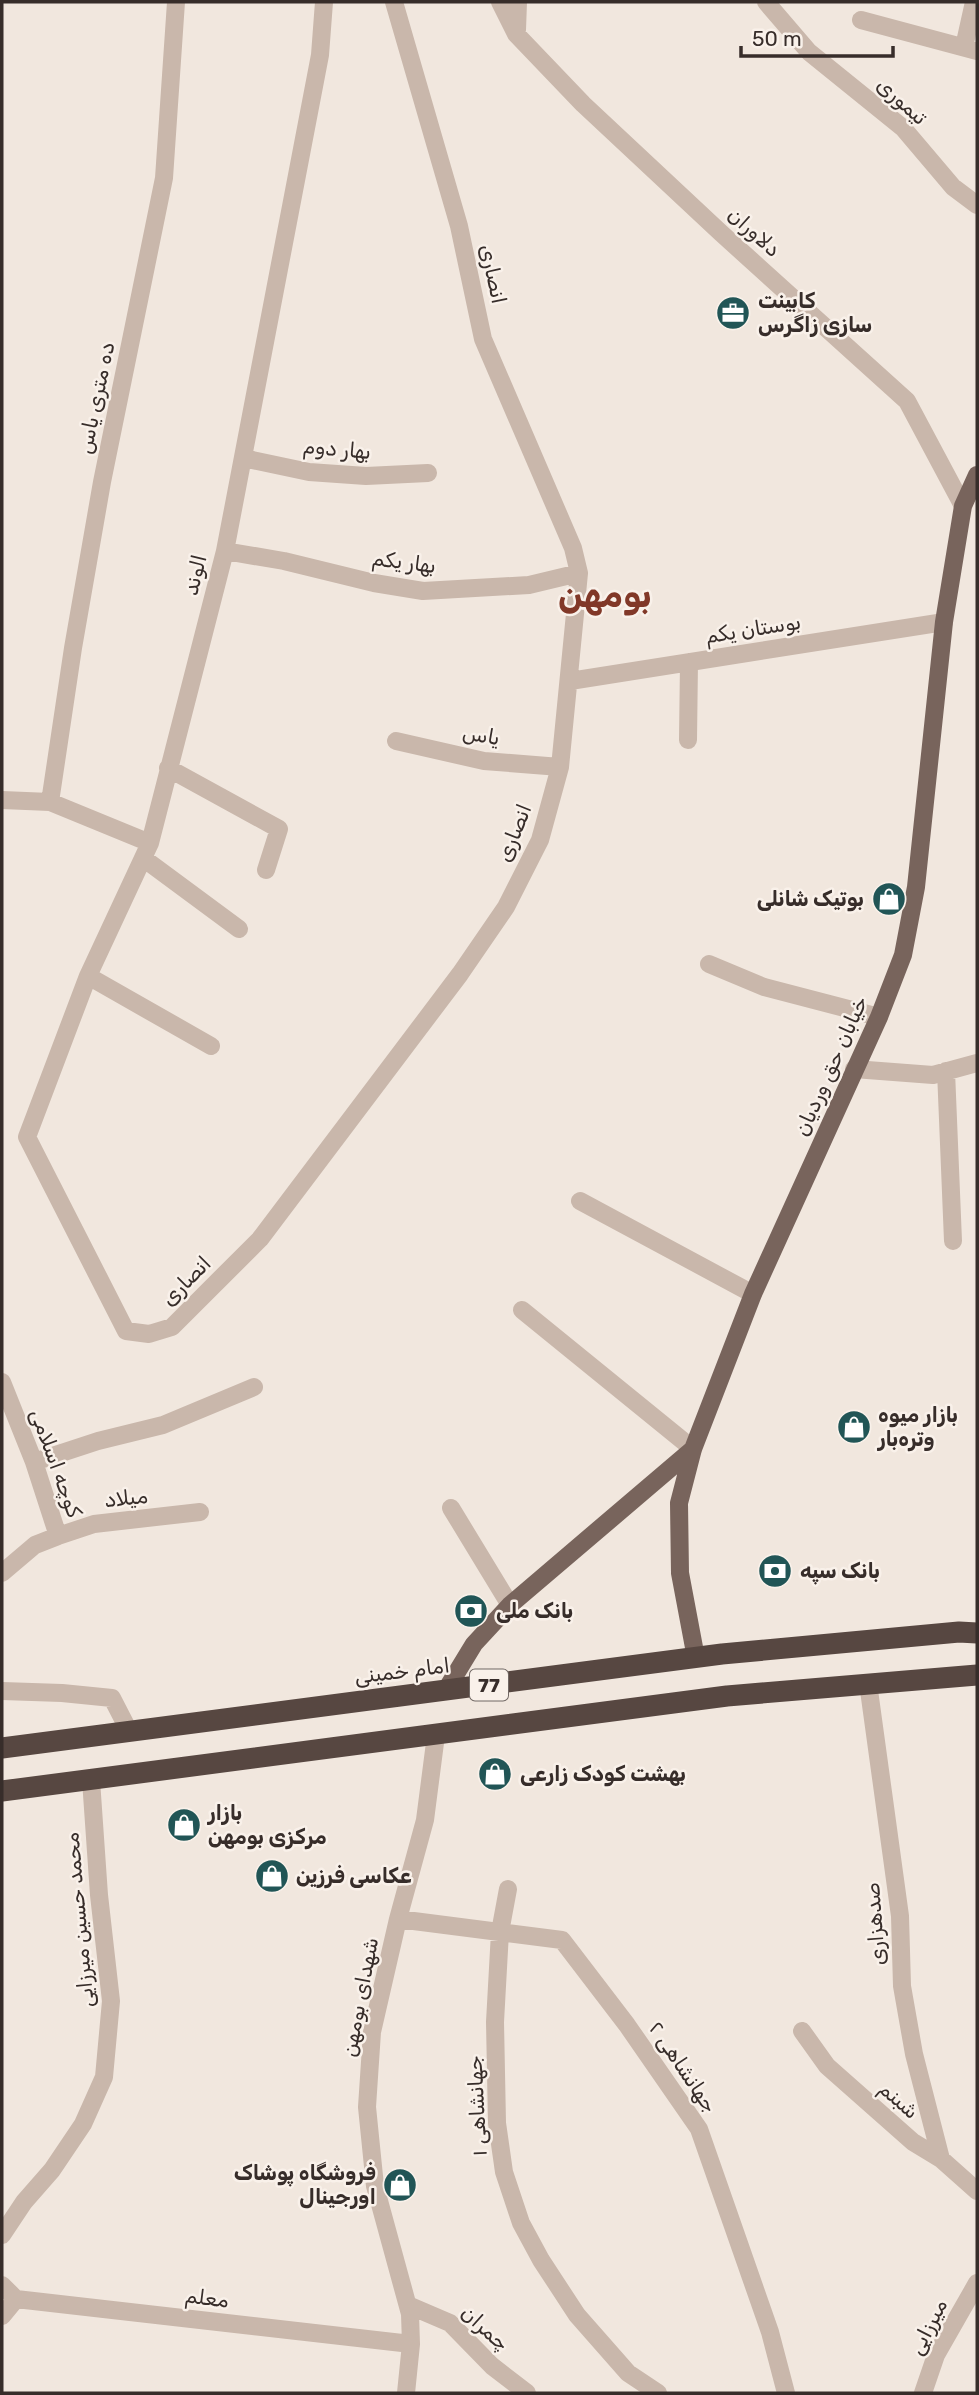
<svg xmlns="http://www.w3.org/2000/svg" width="979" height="2395" font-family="Rubik,'Noto Naskh Arabic',sans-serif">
  <rect width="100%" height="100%" fill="#f1e7de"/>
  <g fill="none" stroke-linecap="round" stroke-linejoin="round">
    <!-- minor -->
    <path stroke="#c9b7ab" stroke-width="18" d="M324 2 320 55 225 551 150 843 88 976 27 1137 126 1331 149 1334 172 1327 260 1239 460 974 506 907 540 840 560 767 579 573 573 548 483 339 459 226 394 2
      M500 2 516 34 583 104 721 233 907 401 963 506
      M766 2 809 52 903 128 953 187 977 205
      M861 20 977 51
      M517 30 518 2
      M964 47 974 2
      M243 458 309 472 366 476 428 473
      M225 551 284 561 374 583 423 591 529 585 579 573
      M570 681 944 622
      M688 740 689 662
      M396 741 484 761 560 767
      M168 768 279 829 266 870
      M2 800 50 802 150 843
      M50 802 73 648 102 482 164 178 176 2
      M143 858 239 929
      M709 964 764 987 879 1017
      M88 976 211 1046
      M854 1069 933 1075 977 1063
      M946 1071 953 1241
      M580 1201 753 1294
      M522 1310 693 1449
      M2 1382 34 1462 58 1536 35 1545 2 1573
      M34 1462 98 1441 163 1425 254 1387
      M451 1508 510 1605
      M58 1536 94 1524 200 1512
      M868 1683 900 1916 902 1986 914 2054 941 2159
      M2 1691 62 1693 112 1698 129 1731
      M508 1889 500 1932 495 2022 497 2123 504 2172 521 2223 541 2260 577 2315 628 2373 658 2393
      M398 1919 562 1940 627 2025 699 2129 770 2332 786 2393
      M802 2031 827 2066 913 2142 941 2159 977 2191
      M2 2235 24 2202 52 2170 83 2124 104 2077 111 2001 99 1895 91 1780
      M2 2285 16 2299 411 2344
      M408 2305 450 2323 492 2366 527 2393
      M2 2316 16 2299
      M406 2393 411 2344 410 2314 375 2186 367 2107 372 2032 398 1919 425 1820 436 1735
      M923 2393 936 2355 977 2283"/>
    <!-- major -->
    <path stroke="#78645c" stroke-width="18" d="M696 1658 680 1573 679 1503 693 1449 753 1294 879 1017 903 955 916 887 944 622 963 506 977 475
      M446 1690 474 1644 510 1605 693 1449"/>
    <!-- highway -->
    <path stroke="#574741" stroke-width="21" d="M2 1748 722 1654 959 1632 977 1633
      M2 1791 727 1696 977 1675"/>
  </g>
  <!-- icons -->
  <defs>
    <g id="office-disc" transform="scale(1.75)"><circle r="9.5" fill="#215556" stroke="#f9f1ea"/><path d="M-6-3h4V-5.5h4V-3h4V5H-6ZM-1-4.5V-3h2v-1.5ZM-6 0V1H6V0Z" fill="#fff"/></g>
    <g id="shop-disc" transform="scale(1.75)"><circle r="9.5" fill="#215556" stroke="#f9f1ea"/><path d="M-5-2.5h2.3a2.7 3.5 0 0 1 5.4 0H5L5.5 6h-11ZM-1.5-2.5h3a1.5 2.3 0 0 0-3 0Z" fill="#fff"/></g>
    <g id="bank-disc" transform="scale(1.75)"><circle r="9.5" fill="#215556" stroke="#f9f1ea"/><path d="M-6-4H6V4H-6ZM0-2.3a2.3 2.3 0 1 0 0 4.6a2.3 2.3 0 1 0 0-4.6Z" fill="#fff"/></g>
  </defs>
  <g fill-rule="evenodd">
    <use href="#office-disc" x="733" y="313"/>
    <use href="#shop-disc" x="889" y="899"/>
    <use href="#shop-disc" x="854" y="1427"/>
    <use href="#bank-disc" x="775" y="1571"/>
    <use href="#bank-disc" x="471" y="1611"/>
    <use href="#shop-disc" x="495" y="1774"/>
    <use href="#shop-disc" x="184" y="1825"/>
    <use href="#shop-disc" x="272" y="1876"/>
    <use href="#shop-disc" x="400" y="2185"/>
  </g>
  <g text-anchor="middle" stroke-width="5" stroke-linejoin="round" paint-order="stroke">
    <!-- shield labels -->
    <rect fill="#f9f1ea" stroke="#716864" stroke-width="2" x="470" y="1669.5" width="38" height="31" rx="5"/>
    <g font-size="19" font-weight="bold" fill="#372d2a">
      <text x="489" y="1692">77</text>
    </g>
    <!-- street labels -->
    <g font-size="21" fill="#372d2a" stroke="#f9f1ea">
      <text transform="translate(902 101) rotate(42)" y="7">تیموری</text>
      <text transform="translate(754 232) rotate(42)" y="7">دلاوران</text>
      <text transform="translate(493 274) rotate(78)" y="7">انصاری</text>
      <text transform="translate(96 398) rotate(-78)" y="7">ده متری یاس</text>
      <text transform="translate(337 449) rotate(5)" y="7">بهار دوم</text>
      <text transform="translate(404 562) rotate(7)" y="7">بهار یکم</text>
      <text transform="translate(195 575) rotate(-76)" y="7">الوند</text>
      <text transform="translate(753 629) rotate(-9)" y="7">بوستان یکم</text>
      <text transform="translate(481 735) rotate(10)" y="7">یاس</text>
      <text transform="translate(514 833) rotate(-68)" y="7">انصاری</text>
      <text transform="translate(831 1066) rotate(-66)" y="7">خیابان حق وردیان</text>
      <text transform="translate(186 1281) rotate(-45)" y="7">انصاری</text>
      <text transform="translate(56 1463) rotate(70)" y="7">کوچه اسلامی</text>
      <text transform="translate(126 1498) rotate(-6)" y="7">میلاد</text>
      <text transform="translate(402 1671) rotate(-7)" y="7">امام خمینی</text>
      <text transform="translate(79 1920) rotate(-95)" y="7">محمد حسین میرزایی</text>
      <text transform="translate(875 1924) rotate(-94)" y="7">صدهزاری</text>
      <text transform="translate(360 1997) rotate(-79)" y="7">شهدای بومهن</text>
      <text transform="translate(683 2067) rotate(56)" y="7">جهانشاهی ۲</text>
      <text transform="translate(899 2100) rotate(41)" y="7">شبنم</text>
      <text transform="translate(477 2106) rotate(-93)" y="7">جهانشاهی ۱</text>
      <text transform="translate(207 2298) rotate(7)" y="7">معلم</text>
      <text transform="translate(928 2327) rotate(-63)" y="7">میرزایی</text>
      <text transform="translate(485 2328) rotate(42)" y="7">چمران</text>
    </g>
    <!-- poi labels -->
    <g font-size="21" font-weight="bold" fill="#372d2a" stroke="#f9f1ea" text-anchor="start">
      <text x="758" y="308">کابینت<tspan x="758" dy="24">سازی زاگرس</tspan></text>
      <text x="864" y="906" text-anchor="end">بوتیک شانلی</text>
      <text x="878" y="1422">بازار میوه<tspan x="878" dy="24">وتره‌بار</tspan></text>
      <text x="800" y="1578">بانک سپه</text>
      <text x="496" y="1618">بانک ملی</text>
      <text x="520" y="1781">بهشت کودک زارعی</text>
      <text x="208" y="1820">بازار<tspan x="208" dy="24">مرکزی بومهن</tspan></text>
      <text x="296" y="1883">عکاسی فرزین</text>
      <text x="376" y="2180" text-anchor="end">فروشگاه پوشاک<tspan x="376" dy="24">اورجینال</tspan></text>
    </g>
    <!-- town labels -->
    <g font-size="35" font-weight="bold" fill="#813828" stroke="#f9f1ea">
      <text x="605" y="607">بومهن</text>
    </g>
  </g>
  <!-- border -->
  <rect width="979" height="2395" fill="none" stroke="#372d2a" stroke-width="7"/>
  <!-- scale -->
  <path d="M741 46v10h152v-10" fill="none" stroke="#372d2a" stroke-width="3.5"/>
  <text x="752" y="46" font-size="21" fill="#372d2a" stroke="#f9f1ea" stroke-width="5" paint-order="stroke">50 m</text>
</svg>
